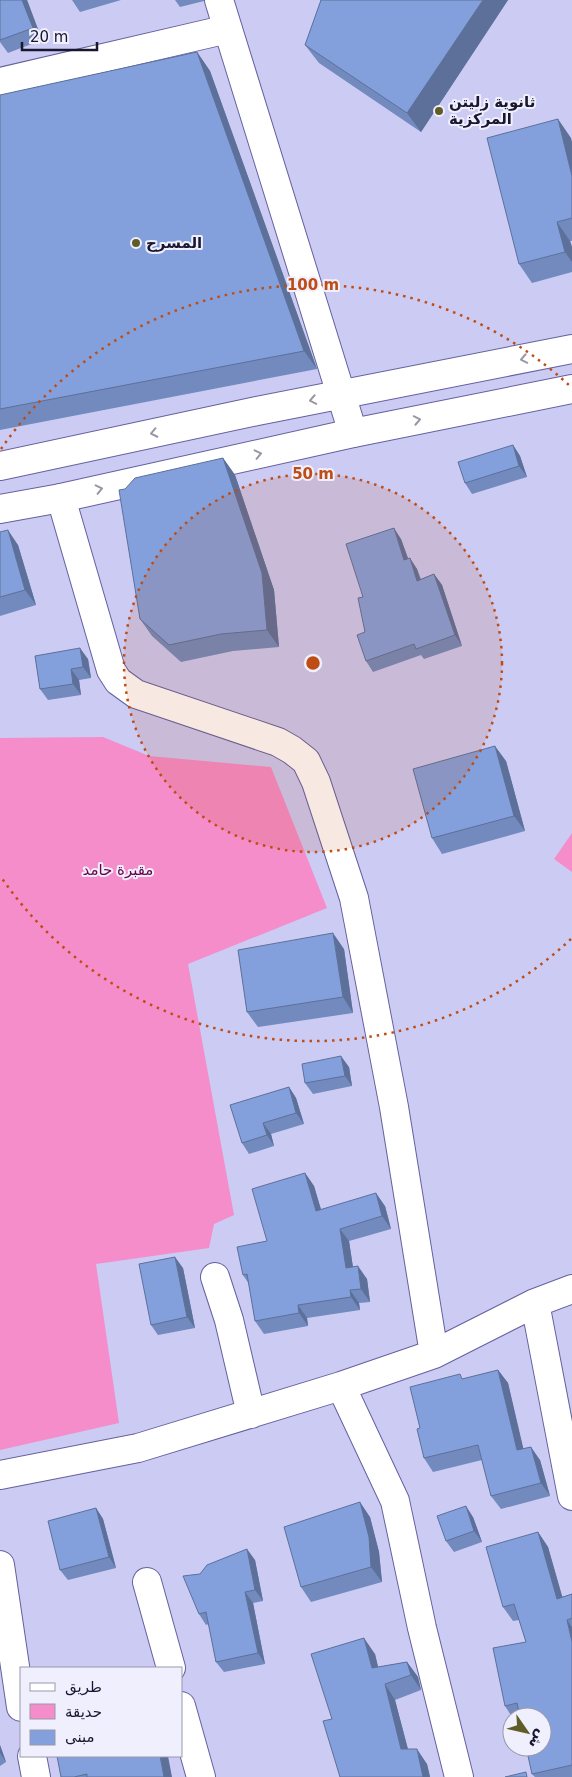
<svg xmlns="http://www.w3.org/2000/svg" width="572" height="1777" font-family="'DejaVu Sans',Vazirmatn,sans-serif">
  <rect width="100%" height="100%" fill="#cbcbf4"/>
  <!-- green -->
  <path fill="#f48dc9" d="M103 737 149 756 271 767 327 908 188 964 234 1215 214 1224 209 1248 96 1264 119 1423 0 1450V738Z
    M572 833V872L554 859Z"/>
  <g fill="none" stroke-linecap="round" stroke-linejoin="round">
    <!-- minor casing -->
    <g stroke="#64619d" stroke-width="30">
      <path id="minor" d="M219 0 353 433
        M0 82 228 29
        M61 498 111 670 118 681 136 694 278 742 292 750 306 761 316 782 354 898 394 1107 434 1354
        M215 1277 229 1320 251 1414
        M535 1303 572 1496
        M341 1386 395 1501 422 1628 459 1777
        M0 1475 138 1448 341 1386 434 1354 535 1303 572 1289
        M0 1565 21 1707
        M147 1582 171 1668
        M181 1706 201 1777
        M32 1756 36 1777"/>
    </g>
    <!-- major casing -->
    <g stroke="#64619d" stroke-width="30">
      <path id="major" d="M0 466 257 411 572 349
        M0 509 61 498 353 433 572 389"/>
    </g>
    <!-- minor -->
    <use href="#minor" stroke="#fff" stroke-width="28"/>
    <!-- major -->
    <use href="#major" stroke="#fff" stroke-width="28"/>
  </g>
  <!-- wall -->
  <path fill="#728abd" d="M0 0H27L42 40 8 53 0 42Z
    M72 0H121L80 12Z
    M175 0H204V1L180 7Z
    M321 0H508L421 132 319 63 305 45Z
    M197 52 210 71 317 369 0 430V95Z
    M571 138 572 143V241H570L572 247V272L532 283 519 264Z
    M513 445 520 456 527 477 472 494 465 483Z
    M223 458 235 475 274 590 279 647 233 651 181 662 152 636 140 619 125 489Z
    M0 532 18 545 36 605 0 616Z
    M401 539 408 558 417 569 421 579 434 574 442 585 462 646 424 659 421 655 373 672 366 661 365 632 363 597Z
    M35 656 88 659 91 678 79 680 81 695 48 700 40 689Z
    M506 761 525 831 442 854 432 838Z
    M344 949 353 1013 258 1027 247 1012Z
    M349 1067 352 1086 313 1094 305 1083Z
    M289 1087 296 1098 304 1124 271 1134 274 1146 249 1154 242 1143Z
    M305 1173 314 1186 321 1209 385 1206 391 1229 349 1241 353 1267 367 1279 370 1302 359 1303 360 1310 307 1318 308 1326 264 1334 255 1321 249 1284 243 1275 267 1241Z
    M183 1268 195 1328 158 1335 151 1325Z
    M498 1370 508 1383 523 1449 540 1460 550 1496 501 1509 491 1496 482 1460 433 1472 424 1458 420 1428 463 1379Z
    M96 1508 103 1519 116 1568 68 1580 60 1570Z
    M370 1517 379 1552 382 1582 311 1602 301 1587Z
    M473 1517 482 1542 454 1552 446 1541Z
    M538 1532 548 1547 562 1597 572 1594V1777H535L532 1774 542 1717H512L505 1706 526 1642 519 1620 513 1621 503 1607Z
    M255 1560 263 1601 253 1603 265 1664 224 1672 216 1662 209 1624 206 1625 199 1614 200 1574Z
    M375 1654 378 1667 407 1662 418 1677 421 1690 395 1700 408 1749 427 1764 430 1777H340L332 1719Z
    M0 1745 6 1762 0 1766Z
    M57 1756 172 1777H61Z"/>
  <!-- shaded-wall -->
  <path fill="#5c709a" d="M22 0H27L42 40 33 28Z
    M483 0H508L421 132 407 113Z
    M197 52 210 71 317 369 304 351Z
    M558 119 571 138 572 143V176Z
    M557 222 570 241 572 247V262L565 252Z
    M513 445 520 456 527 477 519 466Z
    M223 458 235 475 274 590 279 647 267 630Z
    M394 528 401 539 412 570 404 560Z
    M8 530 18 545 36 605 25 590Z
    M410 558 417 569 424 592 417 581Z
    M434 574 442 585 462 646 455 635Z
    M80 648 88 659 91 678 83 667Z
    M71 669 79 680 81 695 73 684Z
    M495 746 506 761 525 831 514 816Z
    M333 933 344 949 353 1013 343 997Z
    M341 1056 349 1067 352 1086 345 1076Z
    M289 1087 296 1098 304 1124 296 1113Z
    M263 1123 271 1134 274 1146 267 1135Z
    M305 1173 314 1186 325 1224 316 1211Z
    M376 1193 385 1206 391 1229 382 1216Z
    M340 1229 349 1241 355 1281 346 1268Z
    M175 1257 183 1268 195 1328 187 1317Z
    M358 1266 367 1279 370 1302 361 1289Z
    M350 1290 359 1303 360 1310 351 1297Z
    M298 1305 307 1318 308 1326 299 1313Z
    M498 1370 508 1383 527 1464 517 1450Z
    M531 1447 540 1460 550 1496 541 1483Z
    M360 1502 370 1517 379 1552 382 1582 371 1567Z
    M466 1506 473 1517 482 1542 474 1531Z
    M96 1508 103 1519 116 1568 109 1557Z
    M538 1532 548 1547 567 1613 557 1599Z
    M247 1549 255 1560 263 1601 255 1590Z
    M245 1592 253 1603 265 1664 258 1653Z
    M567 1620 572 1627V1642Z
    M364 1638 375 1654 382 1684 372 1668Z
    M407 1662 418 1677 421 1690 411 1675Z
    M385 1684 395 1700 412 1765 401 1749Z
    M0 1745 6 1762 0 1753Z
    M417 1749 427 1764 430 1777H423Z
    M160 1756H168L172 1777H164Z"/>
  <!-- building -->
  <path fill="#84a0dc" stroke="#5c709a" d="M0 0H22L33 28 0 40Z
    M321 0H483L407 113 305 45Z
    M197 52 304 351 0 409V95Z
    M558 119 572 176V218L557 222 565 252 519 264 487 138Z
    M513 445 519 466 465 483 458 462Z
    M223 458 262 573 267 630 221 634 169 645 140 619 119 490 125 489 135 478Z
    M394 528 404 560 410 558 417 581 434 574 455 635 416 649 414 644 366 661 357 635 365 632 358 598 363 597 346 544Z
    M8 530 25 590 0 597V532Z
    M80 648 83 667 71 669 73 684 40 689 35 656Z
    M495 746 514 816 432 838 413 769Z
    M333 933 343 997 247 1012 238 950Z
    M341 1056 345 1076 305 1083 302 1064Z
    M289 1087 296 1113 263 1123 267 1135 242 1143 230 1105Z
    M305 1173 316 1211 376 1193 382 1216 340 1229 346 1268 358 1266 361 1289 350 1290 351 1297 298 1305 299 1313 255 1321 247 1274 243 1275 237 1247 267 1241 252 1189Z
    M175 1257 187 1317 151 1325 139 1264Z
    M498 1370 517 1450 531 1447 541 1483 491 1496 478 1445 424 1458 417 1429 420 1428 410 1387 460 1374 462 1379Z
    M360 1502 369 1537 371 1567 301 1587 284 1527Z
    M466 1506 474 1531 446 1541 437 1516Z
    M96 1508 109 1557 60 1570 48 1521Z
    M538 1532 557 1599 572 1594V1618L567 1620 572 1642V1765L532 1774 526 1747H542V1717H520L517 1703 505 1706 493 1648 526 1642 514 1604 503 1607 486 1547Z
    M247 1549 255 1590 245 1592 258 1653 216 1662 206 1612 199 1614 183 1576 200 1574 207 1565Z
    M364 1638 372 1668 407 1662 411 1675 385 1684 401 1749H417L423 1777H340L323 1721 332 1719 311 1654Z
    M57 1756H160L164 1777H87V1774L74 1777H61Z
    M526 1772 527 1777H505Z"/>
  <!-- one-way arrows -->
  <defs><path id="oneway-chevron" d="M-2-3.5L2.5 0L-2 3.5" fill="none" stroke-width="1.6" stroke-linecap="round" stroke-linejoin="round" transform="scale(1.25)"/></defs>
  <g stroke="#9897a2">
    <use href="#oneway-chevron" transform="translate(524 359) rotate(169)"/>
    <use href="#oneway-chevron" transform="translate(313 400) rotate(169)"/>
    <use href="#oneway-chevron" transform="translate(417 420) rotate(-11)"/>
    <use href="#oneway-chevron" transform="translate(154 433) rotate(168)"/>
    <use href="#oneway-chevron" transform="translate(258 454) rotate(-13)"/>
    <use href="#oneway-chevron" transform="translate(99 489) rotate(-13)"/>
  </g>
  <!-- distance rings -->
  <circle cx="313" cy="663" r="189" fill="#bf4c13" fill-opacity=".12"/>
  <g fill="none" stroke="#bf4c13" stroke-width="2.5" stroke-dasharray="2.5 5">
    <circle cx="313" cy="663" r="189"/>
    <path d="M571 939A378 378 0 0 1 1 877M1 449A378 378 0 0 1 571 387"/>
  </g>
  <!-- markers -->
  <g fill="#605c28" stroke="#efeffd" stroke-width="2">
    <circle cx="439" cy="111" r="5"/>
    <circle cx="136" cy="243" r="5"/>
  </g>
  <g text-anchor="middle" stroke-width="4" stroke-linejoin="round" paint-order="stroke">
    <!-- poi labels -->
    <g font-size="15" font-weight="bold" fill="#191730" stroke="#efeffd" text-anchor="start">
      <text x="449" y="107">ثانوية زليتن<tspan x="449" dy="17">المركزية</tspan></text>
      <text x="146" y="248">المسرح</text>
    </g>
    <!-- park labels -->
    <g font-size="15" fill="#68004a" stroke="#efeffd">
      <text x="118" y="875">مقبرة حامد</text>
    </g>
  </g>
  <circle cx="313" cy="663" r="8" fill="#bf4c13" stroke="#efeffd" stroke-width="2.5"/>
  <g font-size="15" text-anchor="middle" font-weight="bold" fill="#bf4c13" stroke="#efeffd" stroke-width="4" stroke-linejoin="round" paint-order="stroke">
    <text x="313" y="290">100 m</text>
    <text x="313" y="479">50 m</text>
  </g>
  <!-- legend -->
  <rect x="20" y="1667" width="162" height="90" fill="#efeffd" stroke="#9999ab"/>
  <rect x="30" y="1683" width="25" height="8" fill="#ffffff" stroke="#9999ab"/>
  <text x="65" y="1692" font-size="15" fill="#191730">طريق</text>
  <rect x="30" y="1704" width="25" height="15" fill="#f48dc9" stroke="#9999ab"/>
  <text x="65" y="1717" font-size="15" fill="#191730">حديقة</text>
  <rect x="30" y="1730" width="25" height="15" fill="#84a0dc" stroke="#9999ab"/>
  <text x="65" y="1742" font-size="15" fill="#191730">مبنى</text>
  <!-- north arrow -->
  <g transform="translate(527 1732) rotate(124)"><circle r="24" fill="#efeffd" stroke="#9999ab"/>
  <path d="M0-4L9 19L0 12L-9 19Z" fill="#605c28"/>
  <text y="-8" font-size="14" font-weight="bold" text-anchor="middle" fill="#191730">ش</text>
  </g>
  <!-- scale -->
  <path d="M22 42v8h75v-8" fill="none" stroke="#191730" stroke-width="2.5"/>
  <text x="30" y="42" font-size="15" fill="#191730" stroke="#efeffd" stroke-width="4" paint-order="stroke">20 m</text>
</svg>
